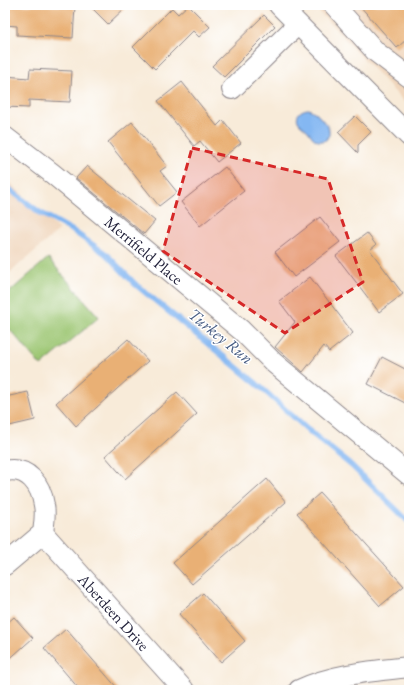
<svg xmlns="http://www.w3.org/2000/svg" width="414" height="695" font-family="'EB Garamond',serif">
  <rect width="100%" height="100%" fill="#fff"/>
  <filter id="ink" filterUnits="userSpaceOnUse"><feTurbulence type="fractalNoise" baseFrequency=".025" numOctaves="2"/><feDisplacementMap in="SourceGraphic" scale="8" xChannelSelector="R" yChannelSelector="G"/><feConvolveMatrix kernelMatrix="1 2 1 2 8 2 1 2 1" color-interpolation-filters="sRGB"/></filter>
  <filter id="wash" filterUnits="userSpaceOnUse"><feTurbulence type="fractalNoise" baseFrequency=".012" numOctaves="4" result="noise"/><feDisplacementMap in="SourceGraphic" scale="16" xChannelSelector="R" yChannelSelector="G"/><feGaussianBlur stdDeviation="0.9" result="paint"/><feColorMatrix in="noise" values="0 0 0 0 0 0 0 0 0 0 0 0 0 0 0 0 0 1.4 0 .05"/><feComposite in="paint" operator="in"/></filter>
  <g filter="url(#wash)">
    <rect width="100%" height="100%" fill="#f8ebd9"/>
    <!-- built -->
    <path fill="#f0d6bc" d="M313 5H409V107Z
      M5 178 59 230 5 277Z"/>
    <!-- green -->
    <path fill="#9cc672" stroke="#5f7456" d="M48 258 99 317 41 366 5 324V296Z"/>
    <!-- water -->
    <path fill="#84b7f2" stroke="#536c96" d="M309 109 316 113 327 125 329 130V135L326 140C322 141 319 142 316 140 312 138 310 133 307 130 305 128 302 126 300 124 293 116 301 109 309 109Z"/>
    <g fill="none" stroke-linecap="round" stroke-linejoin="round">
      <!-- stream -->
      <path stroke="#84b7f2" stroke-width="5.5" d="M5 186 39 212 73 231 106 254 135 284 257 384 308 430 352 466 409 522"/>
    </g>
    <g id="blocks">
      <!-- building -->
      <path fill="#e9b074" d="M5 5 75 6 73 38 17 35V26L5 25Z
        M89 5H128L108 24Z
        M188 5 210 27 199 37 193 31 155 69 133 47 172 8 178 14Z
        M359 5H409V37L397 48Z
        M264 15 275 26 224 77 212 66Z
        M30 69 72 71 70 102 29 100V108L5 107V76L29 78Z
        M182 82 217 126 223 120 241 143 217 162 200 141 194 146 158 101Z
        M355 116 371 132 358 145V153L338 132Z
        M132 122 167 166 160 171 177 192 159 206 108 142Z
        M87 166 155 221 144 234 76 178Z
        M225 167 244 191 200 226 181 202Z
        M320 217 340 242 294 277 275 252Z
        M367 233 376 245 370 250 403 294 379 312 336 256Z
        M310 277 353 333 329 352 324 346 303 372 275 347 295 322 279 301Z
        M128 339 148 361 76 426 56 403Z
        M382 357 409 371V405L368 384Z
        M28 392 35 420 5 427V397Z
        M177 392 197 414 125 479 105 456Z
        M267 479 286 502 192 584 173 563Z
        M320 493 404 586 380 606 297 513Z
        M203 593 245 641 221 662 179 614Z
        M14 617 33 638 5 663V625Z
        M66 629 119 690H80L44 648Z"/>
    </g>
  </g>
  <g filter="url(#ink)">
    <use href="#blocks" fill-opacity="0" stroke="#8d868a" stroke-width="1"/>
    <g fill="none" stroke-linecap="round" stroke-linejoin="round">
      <!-- minor casing -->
      <g stroke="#8d868a" stroke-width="22">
        <path id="minor" d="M279 5 409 136
          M334 5 376 52 409 77
          M232 89 298 24
          M5 137 53 174 241 330 274 363 409 475
          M5 471C28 466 41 485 44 505 46 514 44 524 43 533
          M5 565 43 533 184 690
          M299 690C333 674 372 671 409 667"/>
      </g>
      <!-- minor -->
      <use href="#minor" stroke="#fff" stroke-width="20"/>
    </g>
  </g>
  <!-- marked area -->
  <path fill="#d62828" fill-opacity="0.2" stroke="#d62828" stroke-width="3" stroke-dasharray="8 5" stroke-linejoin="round" d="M192 148 328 179 363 282 285 333 163 251Z"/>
  <g text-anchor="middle" stroke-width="3" stroke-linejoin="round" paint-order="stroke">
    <!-- street labels -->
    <g font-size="16" fill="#22223b" stroke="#fff">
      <text transform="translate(144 250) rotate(40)" y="6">Merrifield Place</text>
      <text transform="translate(114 612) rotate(48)" y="6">Aberdeen Drive</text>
    </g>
    <!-- water labels -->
    <g font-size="17" font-style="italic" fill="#495e84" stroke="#fff">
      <text transform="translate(221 336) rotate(39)" y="6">Turkey Run</text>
    </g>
  </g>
  <!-- margin -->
  <rect width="414" height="695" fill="none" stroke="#fff" stroke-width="20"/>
</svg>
